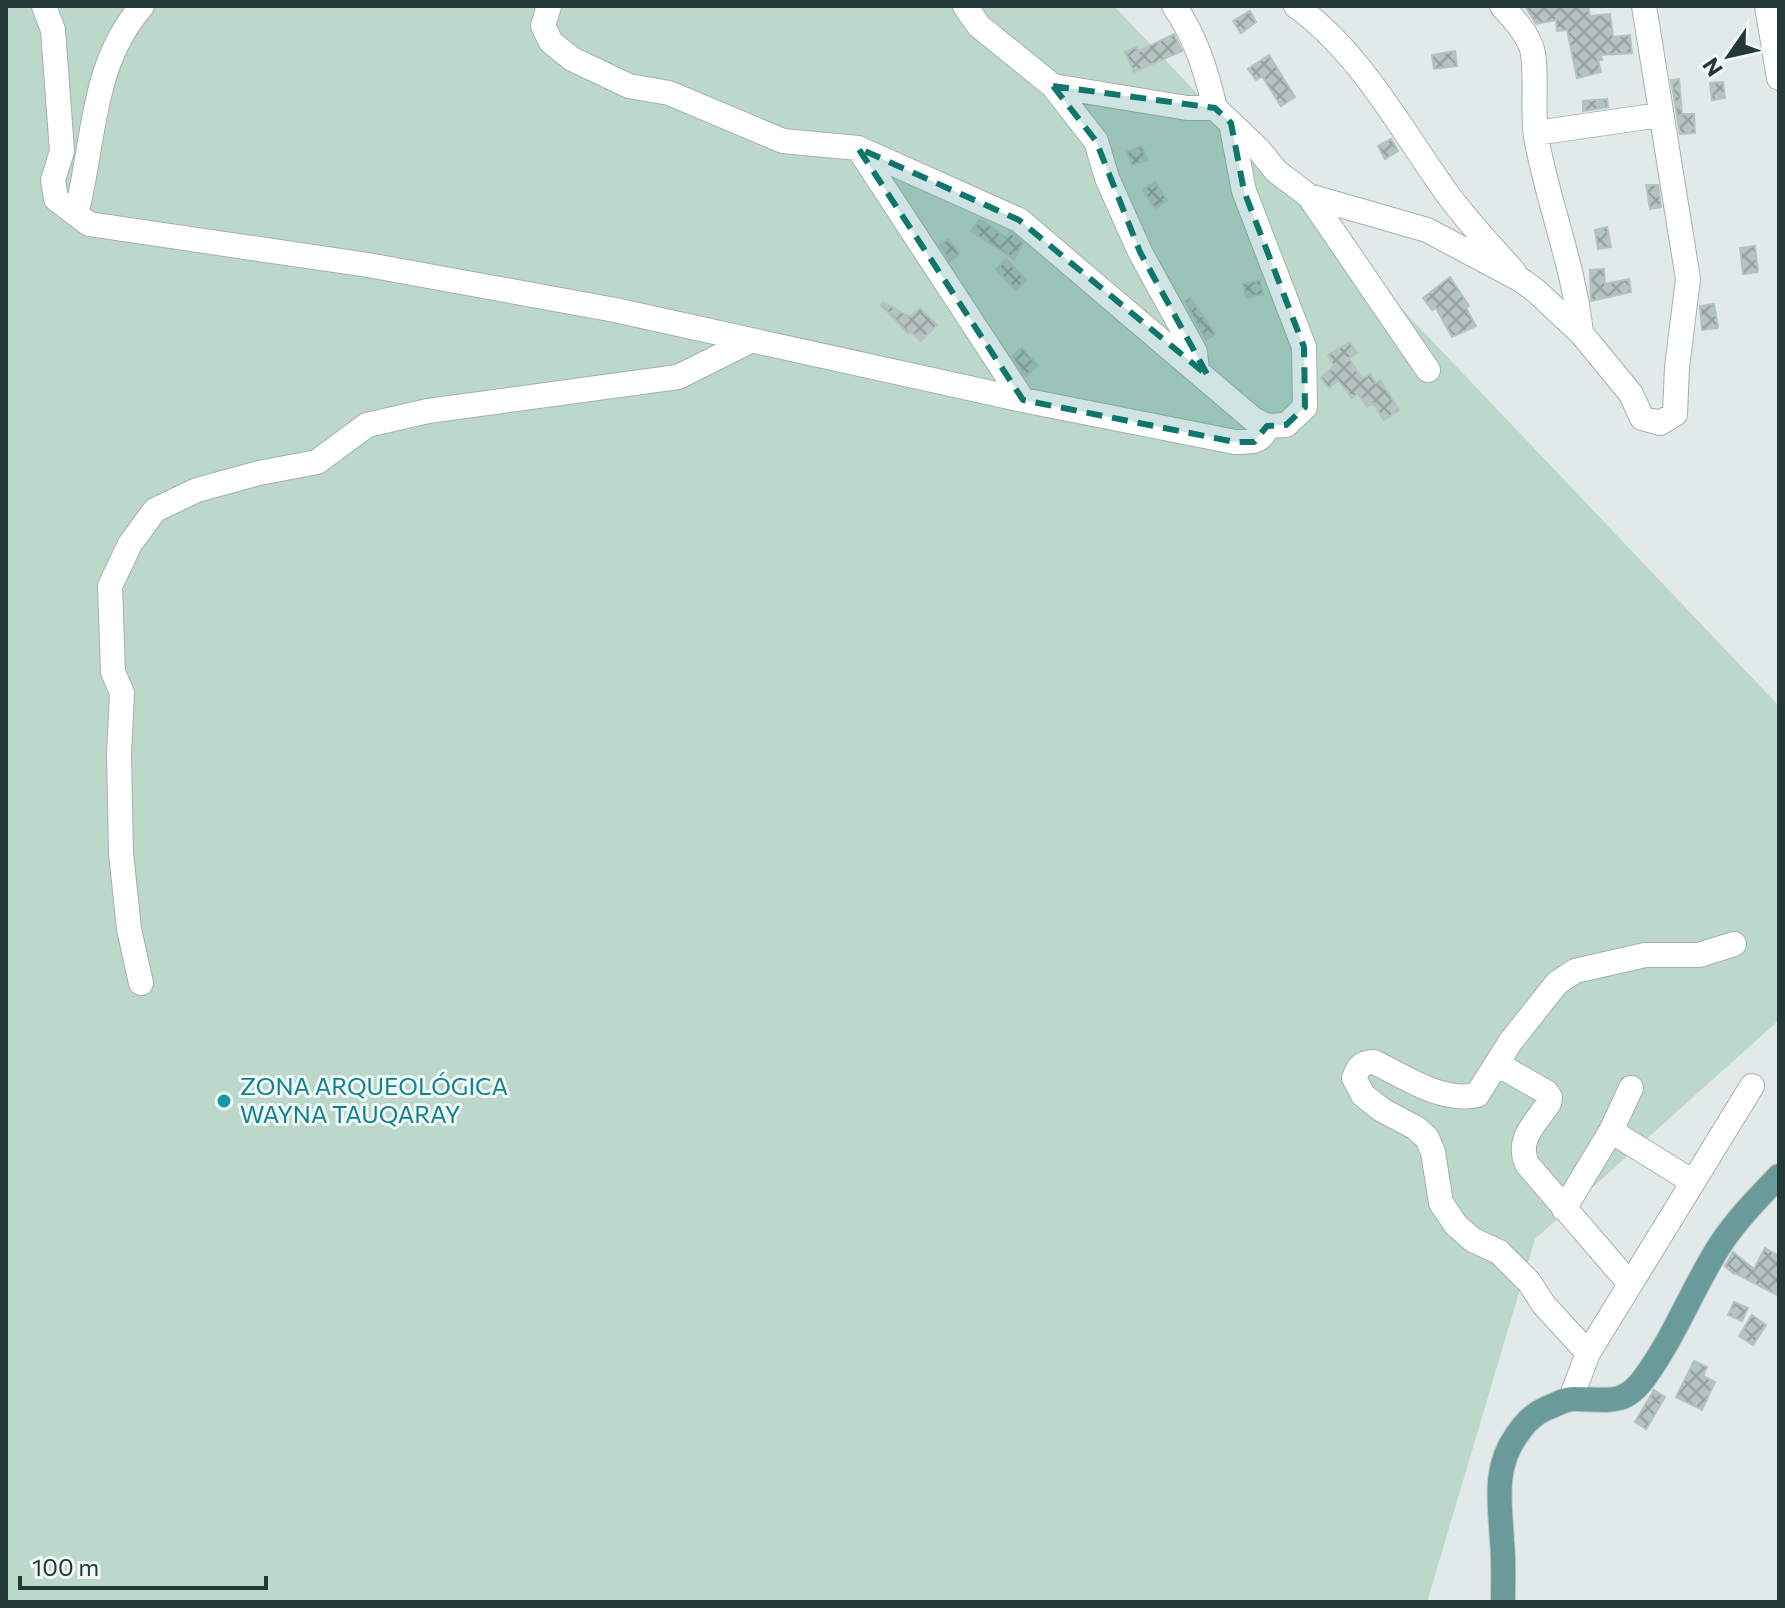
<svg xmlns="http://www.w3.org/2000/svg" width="1785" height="1608" font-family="Commissioner,sans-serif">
  <defs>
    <pattern id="building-cross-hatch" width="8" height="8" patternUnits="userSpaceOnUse" patternTransform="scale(2)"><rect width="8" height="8" fill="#b6c4c1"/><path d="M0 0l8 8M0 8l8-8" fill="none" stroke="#94a09e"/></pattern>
  </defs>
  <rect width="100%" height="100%" fill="#e1eae8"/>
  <!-- green -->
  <path fill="#bcd8ca" d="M6 6H1114L1779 706V1020L1535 1239 1427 1602H6Z"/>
  <!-- building -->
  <path fill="url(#building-cross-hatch)" stroke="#b4c2c0" stroke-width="2" d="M1525 6H1588L1590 16 1610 14 1613 37 1630 35 1632 53 1601 55 1602 60H1598L1601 72 1577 78 1567 30 1557 31 1556 20 1536 24Z
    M1250 11 1256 22 1241 33 1233 21Z
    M1174 34 1182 51 1134 72 1125 52 1136 47 1139 51Z
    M1455 51 1457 66 1434 69 1432 55Z
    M1269 55 1295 97 1281 106 1262 76 1256 80 1248 69Z
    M1679 79 1682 114H1694L1695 133 1680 134 1671 80Z
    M1723 82 1725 98 1712 100 1710 83Z
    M1607 99 1608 107 1583 111V101Z
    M1391 139 1398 151 1385 159 1378 146Z
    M1141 146 1148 160 1132 165 1127 152Z
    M1155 182 1167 200 1155 208 1143 190Z
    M1646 185H1658L1661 207 1650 209Z
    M980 219 1007 238 1010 232 1023 243 1014 259 971 231Z
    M1607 227 1611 247 1598 249 1595 230Z
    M948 239 959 254 950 261 940 245Z
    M1755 246 1758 272 1743 274 1740 248Z
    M1006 259 1026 280 1016 290 996 269Z
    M1604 269 1605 284 1629 279 1631 292 1591 301 1590 270Z
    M1450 277 1469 306 1466 308 1476 326 1452 337 1436 308 1432 310 1423 298Z
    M1260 280 1263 294 1247 298 1243 284Z
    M1190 298 1215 334 1206 340 1185 301Z
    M883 302 910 317 920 308 937 325 921 341 910 331 908 333 881 305Z
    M1714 304 1718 328 1702 330 1700 306Z
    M1350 342 1357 353 1349 358 1362 379 1370 374 1376 383 1380 380 1399 410 1384 420 1373 403 1367 407 1358 393 1352 398 1338 380 1329 388 1321 378 1334 366 1328 355Z
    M1022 348 1038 366 1025 376 1012 356Z
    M1765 1248 1779 1256V1296L1735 1273 1734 1274 1725 1266 1733 1252 1754 1269Z
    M1734 1302 1748 1308 1742 1321 1728 1315Z
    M1752 1315 1766 1325 1753 1345 1739 1336Z
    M1694 1361 1707 1367 1703 1376 1715 1382 1702 1410 1676 1397Z
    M1654 1390 1665 1397 1646 1429 1635 1422Z"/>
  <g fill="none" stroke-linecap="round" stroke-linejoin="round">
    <!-- minor casing -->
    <g stroke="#a4b1af" stroke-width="26">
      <path id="minor" d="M44 6 53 30 62 151 53 180 56 199 89 224 368 265 615 310 1023 400 1235 442C1250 442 1262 443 1267 426
        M549 6 543 26 551 42 572 59 629 86 669 93 783 141 858 148 1019 220 1253 419 1267 426 1286 425 1305 407 1304 347 1244 191 1231 123
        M965 6 979 26 1053 86
        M1174 6C1196 37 1206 71 1215 108H1187L1053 86 1096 141 1107 178 1140 252 1195 352 1197 371
        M1296 6C1360 52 1401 129 1446 192 1466 220 1491 246 1514 272
        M1502 6C1513 18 1525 31 1531 46 1538 63 1532 114 1536 137 1548 203 1574 266 1581 333
        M1767 6 1779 78
        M1215 108 1259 150 1276 171 1309 196 1427 230 1521 280 1536 291 1581 333 1631 394 1642 418 1660 423 1675 414 1677 367 1688 279 1644 6
        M1536 133 1660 115
        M858 148 1023 400
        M1309 196 1428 370
        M76 214C95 142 90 66 142 6
        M141 983 129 929 121 853 119 754 122 693 113 672 110 586 130 544 155 510 197 490 259 473 317 462 367 425 428 411 678 377 752 340
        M1497 1064 1546 1092 1550 1097 1549 1103C1535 1124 1516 1139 1527 1164L1630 1284
        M1611 1131 1693 1182
        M1564 1209 1611 1131 1631 1088
        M1588 1353 1544 1305 1529 1282 1499 1252 1473 1240 1456 1225 1441 1203 1433 1152 1427 1138 1416 1128 1382 1110 1363 1095 1354 1078C1358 1067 1362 1062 1374 1062 1405 1077 1442 1103 1477 1095L1511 1041 1557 983 1575 971 1645 955H1699L1734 944
        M1571 1398 1588 1353 1752 1086"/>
    </g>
    <!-- major casing -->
    <g stroke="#c1c7c7" stroke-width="26">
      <path id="major" d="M1503 1602C1503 1582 1504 1561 1502 1541 1500 1503 1493 1469 1516 1436 1525 1423 1533 1414 1547 1408 1556 1405 1566 1398 1575 1399 1607 1399 1624 1407 1645 1377 1675 1336 1693 1287 1720 1245 1737 1219 1758 1198 1779 1176"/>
    </g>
    <!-- minor -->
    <use href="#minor" stroke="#fff" stroke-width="24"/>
    <!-- major -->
    <use href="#major" stroke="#6a9a99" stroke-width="24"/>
  </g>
  <!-- marked area -->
  <path fill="#0f766e" fill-opacity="0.2" stroke="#0f766e" stroke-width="6" stroke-dasharray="16 10" stroke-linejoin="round" d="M1053 86 1215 108 1231 123 1244 191 1304 347 1305 407 1286 425 1267 426 1254 442H1235L1023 400 858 148 1019 220 1208 376 1140 252 1096 141Z"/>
  <!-- markers -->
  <circle fill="#0f9aa8" stroke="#f1f7f5" stroke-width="3" cx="224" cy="1101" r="8"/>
  <g text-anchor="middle" stroke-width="6" stroke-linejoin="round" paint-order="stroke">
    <!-- culture labels -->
    <g font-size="24" fill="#0d838f" stroke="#f1f7f5" text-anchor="start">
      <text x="240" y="1095">ZONA ARQUEOLÓGICA<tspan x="240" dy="28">WAYNA TAUQARAY</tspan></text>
    </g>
  </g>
  <!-- border -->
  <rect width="1785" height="1608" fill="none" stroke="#233837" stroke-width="16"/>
  <!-- north arrow -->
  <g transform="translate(1729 56) rotate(236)" stroke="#f1f7f5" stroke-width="6" paint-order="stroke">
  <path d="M0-6L14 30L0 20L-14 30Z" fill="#233837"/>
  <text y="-12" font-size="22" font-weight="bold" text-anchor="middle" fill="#233837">N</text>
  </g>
  <!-- scale -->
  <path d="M20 1576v12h246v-12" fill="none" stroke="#233837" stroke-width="4"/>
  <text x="32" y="1576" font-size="24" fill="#233837" stroke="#f1f7f5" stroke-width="6" paint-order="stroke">100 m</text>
</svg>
